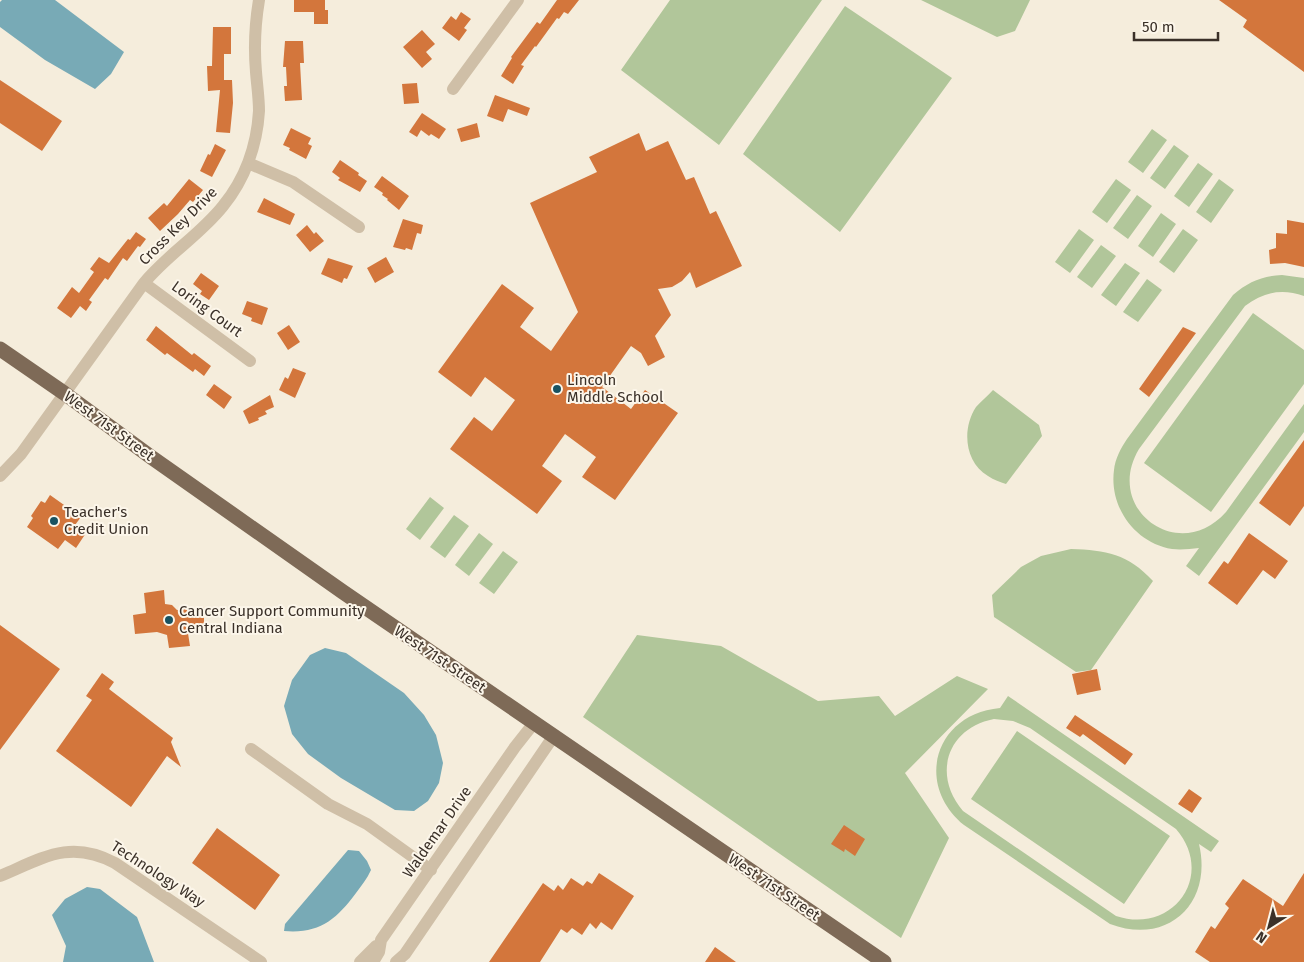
<svg xmlns="http://www.w3.org/2000/svg" width="1304" height="962" font-family="'Fira Sans',sans-serif">
  <rect width="100%" height="100%" fill="#f5eddc"/>
  <!-- green -->
  <path fill="#b1c69a" fill-rule="evenodd" d="M670 0H822L719 145 621 70Z
    M921 0H1030L1015 31 997 37Z
    M845 6 952 78 840 232 743 154Z
    M1152 129 1167 140 1143 173 1128 162Z
    M1174 145 1189 156 1165 189 1150 178Z
    M1198 163 1213 174 1189 207 1174 196Z
    M1116 179 1131 190 1107 223 1092 212Z
    M1219 179 1234 190 1211 223 1196 212Z
    M1137 195 1152 206 1128 239 1113 228Z
    M1161 213 1176 224 1153 257 1138 246Z
    M1079 229 1094 240 1070 273 1055 262Z
    M1183 229 1198 240 1174 273 1159 262Z
    M1101 245 1116 256 1092 288 1077 277Z
    M1125 263 1140 273 1116 306 1101 295Z
    M1282 275 1304 278V296C1282 288 1263 292 1245 306L1139 449C1103 509 1179 565 1226 512L1304 404V432L1199 576 1186 566 1199 548C1190 549 1181 550 1172 549 1135 543 1109 507 1114 470 1115 459 1121 448 1127 439L1233 295C1248 282 1262 276 1282 275Z
    M1147 279 1162 290 1138 322 1123 312Z
    M1253 313 1304 350V384L1211 512 1144 463Z
    M993 390 1039 425 1042 436 1006 484C1000 482 994 480 988 476 964 462 962 428 976 407 981 401 988 396 993 390Z
    M430 497 444 508 420 540 406 529Z
    M454 515 469 526 445 558 430 547Z
    M479 533 493 544 469 576 455 565Z
    M1071 549C1106 550 1128 554 1153 581L1091 670 1076 672 994 617 992 595 1021 567 1041 556Z
    M503 551 518 562 494 594 479 583Z
    M637 635 721 646 818 701 879 696 895 716 957 676 988 689 905 773 949 838 901 938 583 717Z
    M1008 696 1219 841 1211 852 1199 844C1213 903 1168 946 1110 924L964 825C914 784 935 714 1000 708ZM994 719 1013 721 1030 728 1176 829C1216 875 1173 935 1116 916L963 811C932 775 947 728 994 719Z
    M1017 731 1170 836 1124 904 971 799Z"/>
  <!-- water -->
  <path fill="#78aab6" d="M2 0H55L124 52 111 74 95 89 45 60 0 27V2Z
    M325 648 346 653 404 693 424 715 436 735 443 763 439 783 428 801 414 811 395 810 341 778 308 754 292 734 284 706 292 680 310 655Z
    M348 850 359 851 367 861 371 870C367 879 361 886 356 893 336 920 319 934 284 931L285 924Z
    M87 887 100 889 137 917 154 962H63L66 946 52 915 65 899Z"/>
  <!-- building -->
  <path fill="#d3763c" d="M294 0H325V10H328V24H314V12H294Z
    M557 0H579L568 14 564 12 559 19 557 18 536 47 535 46 521 65 524 66 513 84 501 76 512 58 511 57 537 22 540 24Z
    M1219 0H1304V72L1243 27 1247 20Z
    M461 12 471 19 464 28 467 30 459 41 442 28 451 16 456 20Z
    M213 27H231V54H224V80H232L233 103 230 133 216 132 220 90 208 91 207 66H212Z
    M422 30 435 44 426 52 432 59 422 68 403 47Z
    M285 41H303L304 63H300L302 100 285 101 284 86H287L286 67H283Z
    M0 80 62 121 42 151 0 123Z
    M417 83 419 103 404 104 402 84Z
    M495 95 530 108 527 116 508 109 503 122 487 116Z
    M422 113 446 129 439 139 431 134 429 136 421 130 417 137 409 132Z
    M477 123 480 137 461 142 457 129Z
    M291 128 311 138 308 144 312 146 306 159 289 150 290 148 283 145Z
    M639 133 646 151 668 141 686 180 694 177 710 214 716 211 742 266 696 288 690 272 682 281 672 287 658 289 671 315 655 336 665 357 648 366 641 353 631 346 602 387 631 409 645 390 678 413 615 500 582 477 596 457 565 434 542 466 562 481 537 514 450 449 474 417 492 431 515 400 485 377 471 397 438 372 502 284 534 308 520 327 551 351 578 312 530 203 597 172 589 157Z
    M215 144 226 150 212 177 200 171 208 154 210 155Z
    M340 160 359 173 358 175 367 181 360 192 338 180 340 178 332 172Z
    M382 176 409 196 399 210 387 200 388 199 382 195 383 193 374 187Z
    M189 179 203 190 193 202 190 200 178 214 160 231 148 218 164 203 167 206Z
    M264 198 295 214 290 225 257 212Z
    M403 219 423 225 421 234 417 233 412 250 406 248 405 250 393 247Z
    M1287 220 1304 223V267L1285 263 1270 264 1269 250 1276 248V233L1287 234Z
    M307 225 314 234 316 232 324 241 310 252 296 235Z
    M136 232 146 239 140 247 138 246 127 261 123 258 108 280 105 278 89 300 92 302 86 311 80 306 71 318 57 308 72 287 79 293 94 272 90 269 99 257 109 263 128 239 130 240Z
    M386 257 394 272 375 283 367 268Z
    M328 258 353 266 347 279 344 278 342 283 321 274Z
    M201 273 219 286 209 300 200 294 202 291 193 284Z
    M247 301 268 308 262 325 251 321 252 318 242 314Z
    M289 325 300 342 288 350 277 333Z
    M156 326 192 355 194 353 211 366 204 376 195 369 193 372 167 353 165 355 146 340Z
    M1183 327 1196 333 1149 397 1139 389Z
    M293 368 306 373 295 398 279 390 285 377 288 379Z
    M214 384 232 397 224 409 206 395Z
    M270 395 274 407 265 411 267 414 258 418 259 420 249 424 243 411Z
    M1304 440V506L1290 526 1259 503Z
    M50 495 81 517 75 525 86 533 76 548 65 540 58 549 27 527 33 518 31 516 41 501 45 503Z
    M1249 533 1288 561 1275 579 1263 570 1237 605 1208 583 1224 561 1228 564Z
    M164 590 165 604 172 605 177 610 204 607V626L187 627 190 646 169 648 167 635 157 632 135 634 133 615 146 613 144 593Z
    M0 625 60 669 0 750Z
    M1097 669 1101 690 1077 695 1072 674Z
    M102 673 114 682 109 689 173 738 171 742 181 767 167 756 131 807 56 751 92 700 86 696Z
    M1075 715 1133 754 1125 765 1083 734 1080 737 1066 728Z
    M1189 789 1202 798 1192 813 1178 804Z
    M844 825 865 839 855 856 845 849 844 852 831 844Z
    M217 828 280 875 255 910 192 863Z
    M599 873 634 896 612 930 601 922 596 929 590 923 582 935 572 928 567 933 561 929 540 962H489L543 883 554 891 558 885 563 890 571 878 583 886 587 881 592 884Z
    M1304 873V962H1210L1195 952 1211 926 1215 929 1229 908 1225 904 1243 879 1283 906Z
    M715 947 736 962H705Z"/>
  <g fill="none" stroke-linecap="round" stroke-linejoin="round">
    <!-- minor -->
    <path stroke="#cfbfa7" stroke-width="12" d="M453 89 518 0
      M248 163 293 182 359 227
      M144 283 250 361
      M0 476 21 454 144 283C168 254 200 235 223 206 245 179 257 145 259 111 259 98 257 85 256 72 254 49 255 24 259 0
      M251 749 328 804 367 824 431 870
      M0 876C43 858 70 839 115 863L261 962
      M360 962 376 946
      M373 962 379 952 381 940 515 747 534 723
      M396 962 405 954 553 737"/>
    <!-- major -->
    <path stroke="#7e6a57" stroke-width="15" d="M0 349 64 393 151 457 343 592 884 962"/>
  </g>
  <!-- markers -->
  <g fill="#185261" stroke="#fcf6ea" stroke-width="2">
    <circle cx="557" cy="389" r="5"/>
    <circle cx="54" cy="521" r="5"/>
    <circle cx="169" cy="620" r="5"/>
  </g>
  <g text-anchor="middle" stroke-width="4" stroke-linejoin="round" paint-order="stroke">
    <!-- street labels -->
    <g font-size="15" fill="#3a3028" stroke="#fcf6ea">
      <text transform="translate(178 226) rotate(-45)" y="5">Cross Key Drive</text>
      <text transform="translate(207 309) rotate(36)" y="5">Loring Court</text>
      <text transform="translate(109 426) rotate(36)" y="5">West 71st Street</text>
      <text transform="translate(440 659) rotate(34)" y="5">West 71st Street</text>
      <text transform="translate(437 832) rotate(-55)" y="5">Waldemar Drive</text>
      <text transform="translate(158 874) rotate(33)" y="5">Technology Way</text>
      <text transform="translate(774 887) rotate(34)" y="5">West 71st Street</text>
    </g>
    <!-- poi labels -->
    <g font-size="15" fill="#3a3028" stroke="#fcf6ea" text-anchor="start">
      <text x="567" y="385">Lincoln<tspan x="567" dy="17">Middle School</tspan></text>
      <text x="64" y="517">Teacher's<tspan x="64" dy="17">Credit Union</tspan></text>
      <text x="179" y="616">Cancer Support Community<tspan x="179" dy="17">Central Indiana</tspan></text>
    </g>
  </g>
  <!-- north arrow -->
  <g transform="translate(1269 927) rotate(216)" stroke="#fcf6ea" stroke-width="4" paint-order="stroke">
  <path d="M0-4L9 19L0 12L-9 19Z" fill="#3a3028"/>
  <text y="-8" font-size="14" font-weight="bold" text-anchor="middle" fill="#3a3028">N</text>
  </g>
  <!-- scale -->
  <path d="M1134 32v8h84v-8" fill="none" stroke="#3a3028" stroke-width="2.5"/>
  <text x="1142" y="32" font-size="15" fill="#3a3028" stroke="#fcf6ea" stroke-width="4" paint-order="stroke">50 m</text>
</svg>
